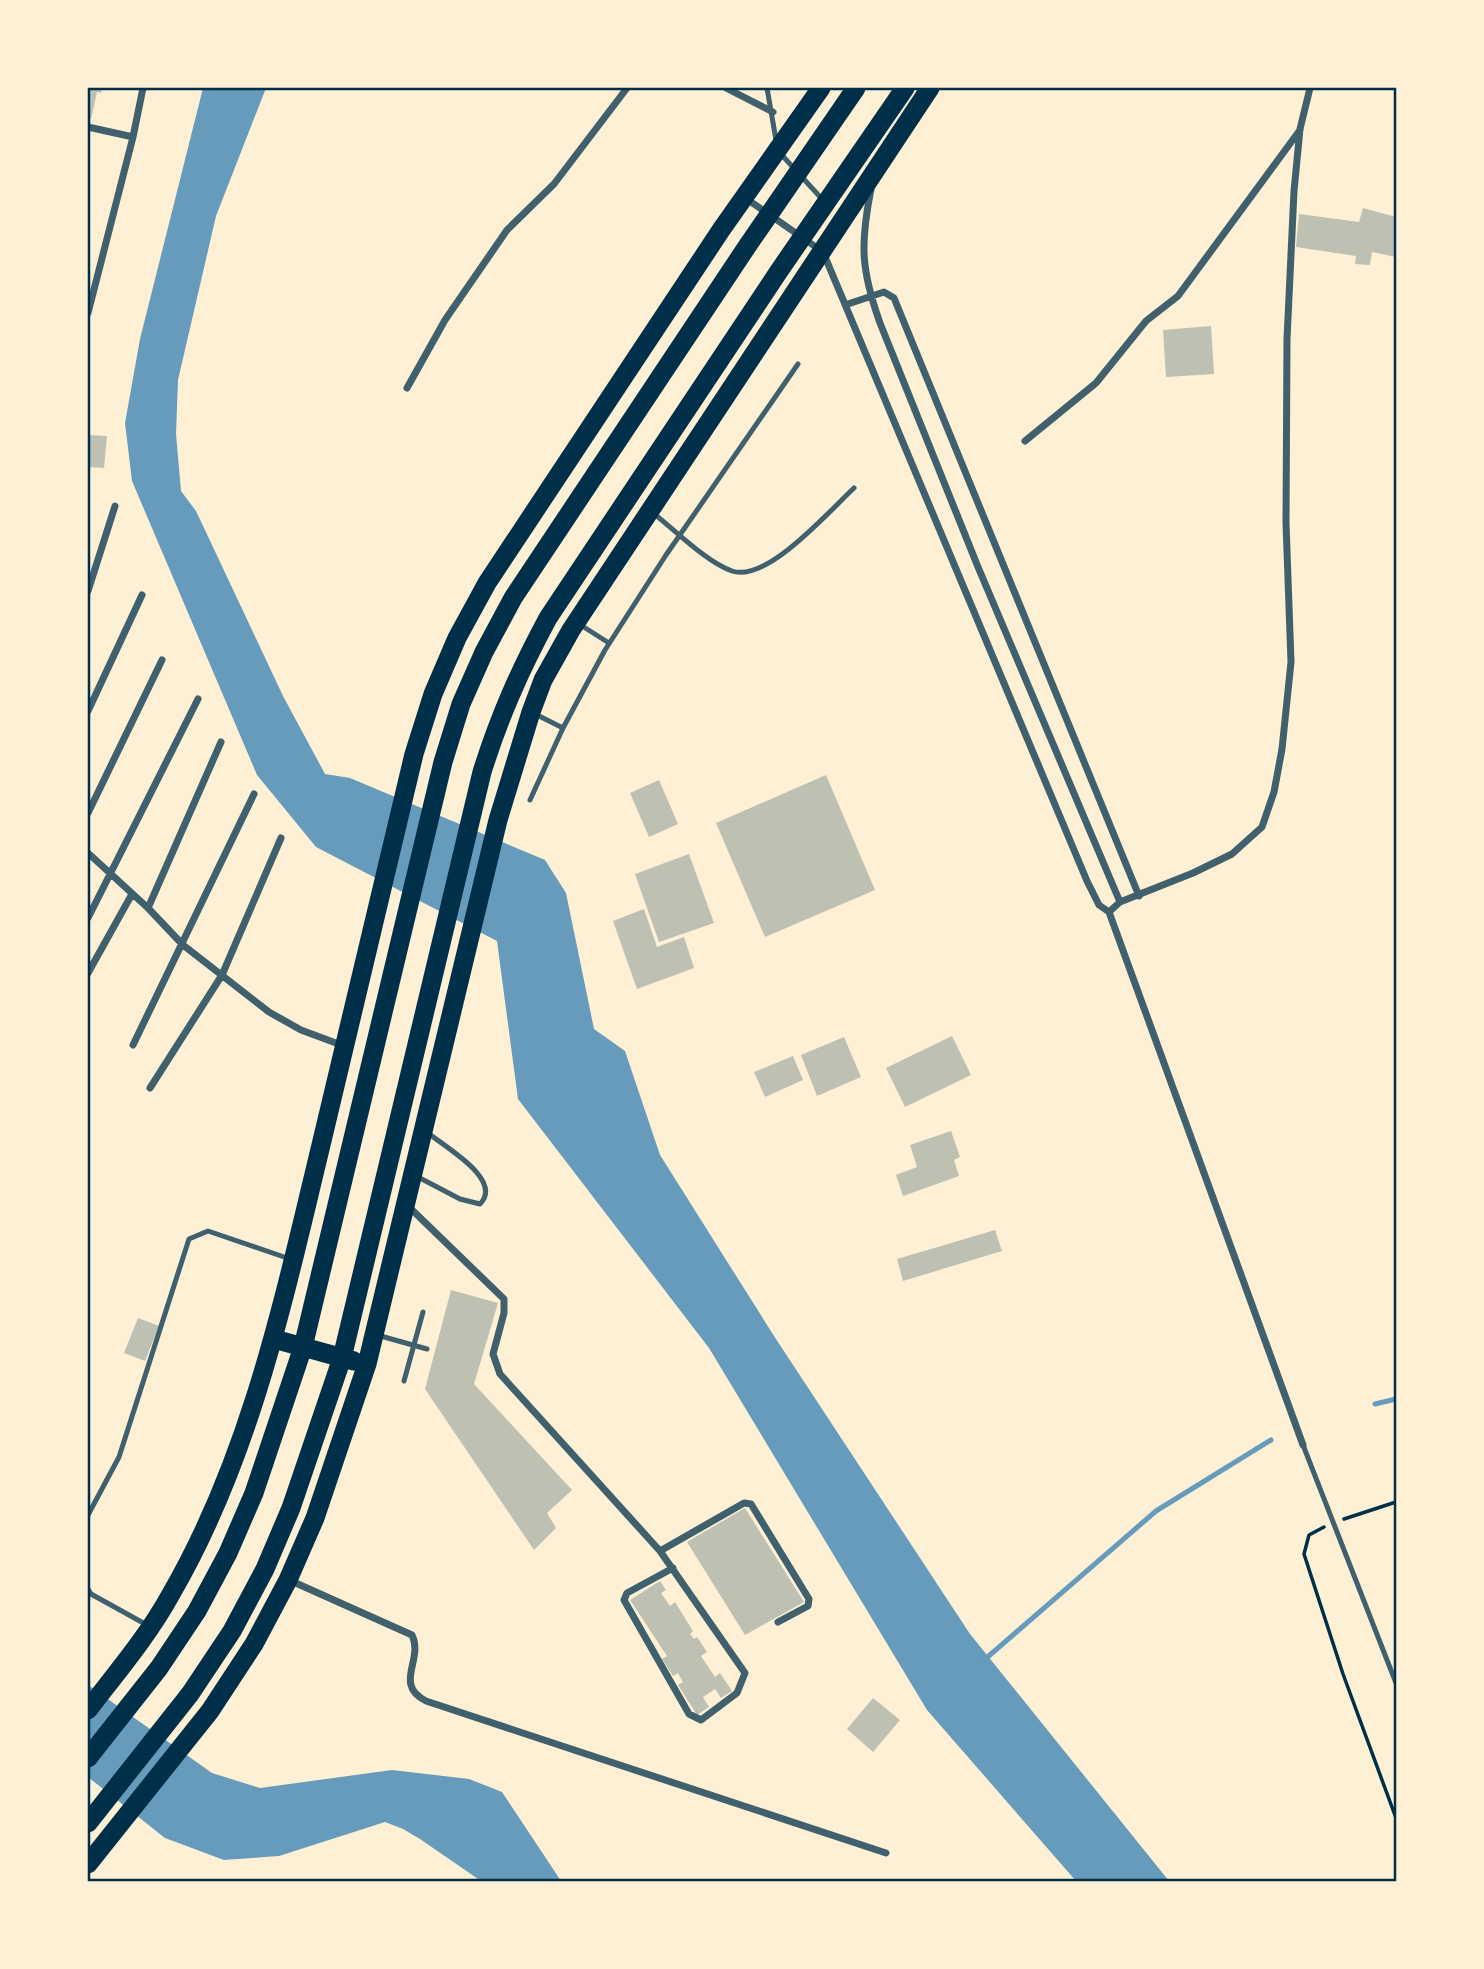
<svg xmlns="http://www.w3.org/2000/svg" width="1484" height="1969" font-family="Montserrat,sans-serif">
  <rect width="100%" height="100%" fill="#fdf0d5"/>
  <!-- water -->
  <path fill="#669bbc" d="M203 88H266L216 216 178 380 176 434 181 491 196 511 283 696 325 774 350 778 545 860 566 893 594 1029 625 1051 660 1155 774 1336 970 1634 1169 1881H1076L927 1710 709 1348 518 1099 497 941 316 847 257 775 132 481 125 423 140 339Z
    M88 1685 212 1773 260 1788 392 1770 469 1779 502 1792 561 1881H481L420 1839 403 1829 385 1822 279 1856 224 1860 165 1838 88 1777Z"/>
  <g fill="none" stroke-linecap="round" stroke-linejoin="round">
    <!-- stream -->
    <path stroke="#669bbc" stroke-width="5" d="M1375 1404 1396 1399
      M983 1661 1156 1511 1271 1440"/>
  </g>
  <!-- building -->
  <path fill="#bec0b2" d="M88 88H102L101 93 97 92 91 119 88 118Z
    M1363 208 1396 217V257L1372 252 1370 265 1355 264 1356 256 1296 247 1299 214 1359 222Z
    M1211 326 1214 374 1166 377 1163 330Z
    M88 435 107 436 104 468 88 467Z
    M826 775 875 890 765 937 716 823Z
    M659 780 678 824 649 837 630 793Z
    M689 854 714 923 659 942 635 874Z
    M644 909 657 947 684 937 694 968 637 989 613 921Z
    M952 1036 971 1075 905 1107 886 1068Z
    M844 1037 861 1077 817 1096 801 1055Z
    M793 1056 803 1080 765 1097 754 1072Z
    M951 1131 960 1157 954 1160 959 1176 903 1196 896 1175 917 1167 910 1145Z
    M995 1230 1002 1251 903 1281 897 1259Z
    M451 1290 498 1303 474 1384 572 1490 547 1513 556 1528 534 1550 425 1389Z
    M138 1318 159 1326 145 1361 124 1353Z
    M745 1508 804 1602 745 1635 687 1542Z
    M660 1581 666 1590 661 1593 670 1606 675 1602 693 1631 690 1634 694 1639 697 1637 707 1652 701 1656 715 1677 720 1673 732 1691 721 1698 715 1689 703 1697 709 1707 697 1715 678 1685 683 1682 678 1673 673 1676 662 1659 667 1656 630 1600Z
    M873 1698 900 1720 873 1752 847 1729Z"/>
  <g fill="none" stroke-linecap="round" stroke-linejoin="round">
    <!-- path -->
    <path stroke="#003049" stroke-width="3.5" d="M1344 1519 1396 1502
      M1324 1527 1309 1535 1304 1554 1343 1674 1396 1818"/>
    <!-- service -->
    <path stroke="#3f606c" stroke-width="5" d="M767 88 776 140
      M779 152 822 199
      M653 513C675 530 706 562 732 571 767 583 829 511 854 488
      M579 624 609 643
      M533 713 563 728 605 650 666 555 798 364
      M530 800 563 728
      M416 1176 460 1199 480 1204C504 1180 445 1147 428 1133
      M377 1335 427 1349
      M404 1381 423 1312
      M1303 1445 1396 1683
      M88 1515 119 1457 189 1239 208 1231 290 1259
      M88 1589 91 1594 147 1625"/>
    <!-- minor -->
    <path stroke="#3f606c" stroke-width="7" d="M726 88 773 112
      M88 127 133 137
      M871 189C860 244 861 270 880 323L978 567 1120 902
      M744 197 823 252 1087 881 1099 905 1109 912 1303 1445
      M845 305 884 292 894 298 1139 896
      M88 313 133 137 143 88
      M407 388 445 320 507 230 554 184 627 88
      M1025 441 1096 383 1146 321 1178 296 1300 130
      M88 591 115 506
      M88 711 142 595
      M88 813 162 660
      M88 853 148 908 183 945 269 1012 301 1030 344 1046
      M148 908 221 742
      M1109 912 1120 902 1193 873 1232 854 1262 827 1274 792 1282 749 1291 662 1286 523 1287 339 1294 191 1300 129 1310 88
      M88 918 198 699
      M88 973 132 894
      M133 1045 254 794
      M150 1088 222 975 281 838
      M408 1206 504 1299V1313L493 1354 500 1374 660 1551 745 1673 737 1693 701 1720 689 1714 624 1600 627 1593 673 1568
      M660 1551 744 1503 751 1504 809 1599 808 1606 778 1622
      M289 1580 412 1635C424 1660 393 1684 426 1701L886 1853"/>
    <!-- trunk -->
    <path stroke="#003049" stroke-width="19" d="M274 1339 354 1361
      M88 1710C117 1672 148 1636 171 1594 251 1456 284 1298 321 1145 352 1014 383 884 414 754L433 694 457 638 487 583 721 230 821 88
      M88 1758 159 1668 197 1611 228 1553 254 1493 303 1347 443 762 461 704 484 652 513 598 746 248 856 88
      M88 1823 190 1694 232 1631 265 1569 291 1508 342 1358 482 772C500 715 520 670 548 618L779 271 905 88
      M88 1864 210 1711 254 1644 288 1580 315 1518 367 1364 498 820 531 712 543 680 571 630 930 88"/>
  </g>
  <!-- border -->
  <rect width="1484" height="1969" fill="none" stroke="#fdf0d5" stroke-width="178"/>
  <rect x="89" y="89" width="1306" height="1791" fill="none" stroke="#003049" stroke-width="2.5"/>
</svg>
